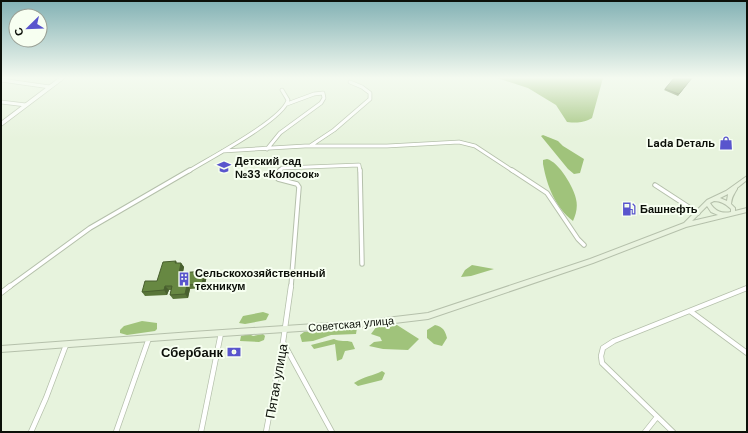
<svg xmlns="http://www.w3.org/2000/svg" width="748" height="433" font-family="'DM Sans',sans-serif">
  <rect width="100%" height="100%" fill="#e7f3dd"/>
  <!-- forest -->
  <path fill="#a0c37b" d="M497 78H603L592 118C583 123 577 123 567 122L556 105 528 88Z
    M543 135 558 141 563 146 584 159 580 173 574 174 568 169 541 136Z
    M547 159C559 162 574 188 576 199 578 207 576 214 573 221 555 207 547 186 543 164V160Z
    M472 265 494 269 471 276 461 277 465 270Z
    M263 312 269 314 266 320 245 324 239 323 243 316Z
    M142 321 157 323V329L155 331 127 335 120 333V330L124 326Z
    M397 325 419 339 408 350 383 349 369 346 374 342 382 341 380 337 371 334 377 326Z
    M435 325C443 327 445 330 447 338L442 346 434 344 427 338V330Z
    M354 327 357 328 356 334 331 335 313 341 302 342 300 335 304 332Z
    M249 334 253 336 263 334 265 336 264 340 259 342 240 341 241 336Z
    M334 339C340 342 346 340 352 342L355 349 345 351 342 359 337 361 335 344 314 349 311 345Z
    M382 371 385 373 382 380 358 386 354 383C364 376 373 376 382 371Z"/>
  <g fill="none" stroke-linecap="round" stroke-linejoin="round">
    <!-- minor-far2 casing -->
    <g stroke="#b5c0ab" stroke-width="4.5">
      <path id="minor-far2" d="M1 80 50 87
        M1 102 26 105
        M310 146 334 130 370 99V93L362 87 350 82
        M267 149 280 133 321 103 324 98 323 93 314 94 287 104
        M223 151 305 146H387L459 142 475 146 513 171
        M189 171C208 159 283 120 288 100L282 90
        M280 171 282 168 359 165 360 171"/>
    </g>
    <!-- minor-far1 casing -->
    <g stroke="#b5c0ab" stroke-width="5.5">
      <path id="minor-far1" d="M280 170 278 173V179L297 184 299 187 291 287
        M360 170 362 264
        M512 170 547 193 578 239 584 245
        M655 185 698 213
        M9 287 90 228 190 170"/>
    </g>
    <!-- minor casing -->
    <g stroke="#b5c0ab" stroke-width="6">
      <path id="minor" d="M1 293 10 286
        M690 311 747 353
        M283 342 332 432
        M31 432 46 398 66 345
        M116 432 149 338
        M201 432 221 333
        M266 432 283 342 291 286
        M645 432 657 417
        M673 432 602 363 601 356 603 348 614 341 747 288"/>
    </g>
    <!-- tertiary casing -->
    <g stroke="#b5c0ab" stroke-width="5">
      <path id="tertiary" d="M1 124 62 78"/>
    </g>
    <!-- secondary casing -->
    <g stroke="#b5c0ab" stroke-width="2">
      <path id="secondary" d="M747 176V180L737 188V189C733 196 732 196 731 204L735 208V211L747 208V212L686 227 593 263 428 319 361 327 192 338 1 352V346L192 332 361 321 428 313 590 259 684 223 707 200 726 191ZM728 194 727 201 720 198ZM714 201C721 201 726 204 731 209V212C721 214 715 211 710 203ZM707 206 711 212 718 215 692 221Z"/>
    </g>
    <!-- minor-far2 -->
    <use href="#minor-far2" stroke="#fff" stroke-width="3"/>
    <!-- minor-far1 -->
    <use href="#minor-far1" stroke="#fff" stroke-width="3.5"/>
    <!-- minor -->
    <use href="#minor" stroke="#fff" stroke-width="4.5"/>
    <!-- tertiary -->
    <use href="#tertiary" stroke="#fff" stroke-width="3.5"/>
    <!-- secondary -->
    <use href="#secondary" fill="#e9f3df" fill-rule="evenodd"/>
  </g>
  <!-- wall -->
  <path fill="#597539" d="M674 78H692L678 96 664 90Z
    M176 261 177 263H181L184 267 183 272 207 276 204 288 190 289 188 298 173 299 170 295 171 290H169L167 295 145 296 142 292 157 281Z"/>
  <!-- shaded-wall -->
  <path fill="#485f2e" d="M181 263 184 267 182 277 179 273Z
    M205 271 207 276 204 288 202 284Z
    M187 285 190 289 188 298 185 294Z
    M165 286 169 290 167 295 164 290Z"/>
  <!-- building -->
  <path fill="#678842" stroke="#485f2e" d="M674 78H692L679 94 665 89Z
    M176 261 175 263H181L179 273 205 271 202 284 187 285 185 294 170 295 172 286H165L164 290 142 292 145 281H157L163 262Z"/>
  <!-- sky -->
  <linearGradient id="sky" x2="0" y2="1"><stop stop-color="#82b1b4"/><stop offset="0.56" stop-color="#f4faf0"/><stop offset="1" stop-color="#f4faf0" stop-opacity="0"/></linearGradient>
  <rect width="748" height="139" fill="url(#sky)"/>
  <!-- icons -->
  <defs>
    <g id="shop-bare" transform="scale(1.08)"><path d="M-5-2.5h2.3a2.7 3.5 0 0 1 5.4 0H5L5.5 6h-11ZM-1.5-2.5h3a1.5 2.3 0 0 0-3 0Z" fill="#5955cd" stroke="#f7fff1" stroke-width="2.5" paint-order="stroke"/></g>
    <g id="school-bare" transform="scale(1.08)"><path d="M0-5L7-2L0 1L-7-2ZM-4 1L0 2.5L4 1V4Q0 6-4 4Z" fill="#5955cd" stroke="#f7fff1" stroke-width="2.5" paint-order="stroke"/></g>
    <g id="fuel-bare" transform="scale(1.08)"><path d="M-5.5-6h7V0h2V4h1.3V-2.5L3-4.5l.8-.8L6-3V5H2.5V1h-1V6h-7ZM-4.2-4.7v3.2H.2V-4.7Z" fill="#5955cd" stroke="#f7fff1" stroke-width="2.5" paint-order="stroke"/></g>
    <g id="building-bare" transform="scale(1.08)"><path d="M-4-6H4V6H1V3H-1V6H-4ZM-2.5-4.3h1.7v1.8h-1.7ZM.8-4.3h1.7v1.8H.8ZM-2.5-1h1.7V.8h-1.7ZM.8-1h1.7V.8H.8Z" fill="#5955cd" stroke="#f7fff1" stroke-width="2.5" paint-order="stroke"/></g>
    <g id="bank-bare" transform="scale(1.08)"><path d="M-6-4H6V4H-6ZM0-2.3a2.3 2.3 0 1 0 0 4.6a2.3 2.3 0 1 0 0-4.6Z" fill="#5955cd" stroke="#f7fff1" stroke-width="2.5" paint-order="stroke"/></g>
  </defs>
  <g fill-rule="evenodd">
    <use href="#shop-bare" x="726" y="143"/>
    <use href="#school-bare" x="224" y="167"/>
    <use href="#fuel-bare" x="629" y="209"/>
    <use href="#building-bare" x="184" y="279"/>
    <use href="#bank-bare" x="234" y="352"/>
  </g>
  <g text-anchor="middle" stroke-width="4" stroke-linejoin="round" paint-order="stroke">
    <!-- poi labels -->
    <g font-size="11" font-weight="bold" fill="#0c1009" stroke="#f7fff1" text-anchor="start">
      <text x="715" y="147" text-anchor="end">Lada Dеталь</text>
      <text x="235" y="165">Детский сад<tspan x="235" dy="13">№33 «Колосок»</tspan></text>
      <text x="640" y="213">Башнефть</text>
      <text x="195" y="277">Сельскохозяйственный<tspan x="195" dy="13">техникум</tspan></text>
    </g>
    <!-- street labels -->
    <g font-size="11" fill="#0c1009" stroke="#f7fff1">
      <text transform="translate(351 324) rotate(-5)" y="4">Советская улица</text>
    </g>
    <!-- near-poi labels -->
    <g font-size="13" font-weight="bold" fill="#0c1009" stroke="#f7fff1" text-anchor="end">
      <text x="223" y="357">Сбербанк</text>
    </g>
    <!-- near-street labels -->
    <g font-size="13" fill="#0c1009" stroke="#f7fff1">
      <text transform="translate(276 381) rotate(-80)" y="5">Пятая улица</text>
    </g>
  </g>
  <!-- border -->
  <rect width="748" height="433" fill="none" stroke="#0c1009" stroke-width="4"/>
  <!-- north arrow -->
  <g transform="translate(28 28) rotate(247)"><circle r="19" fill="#f7fff1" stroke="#999f94"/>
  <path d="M0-3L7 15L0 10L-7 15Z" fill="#5955cd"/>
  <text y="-6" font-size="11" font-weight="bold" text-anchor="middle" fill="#0c1009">С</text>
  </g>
</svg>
